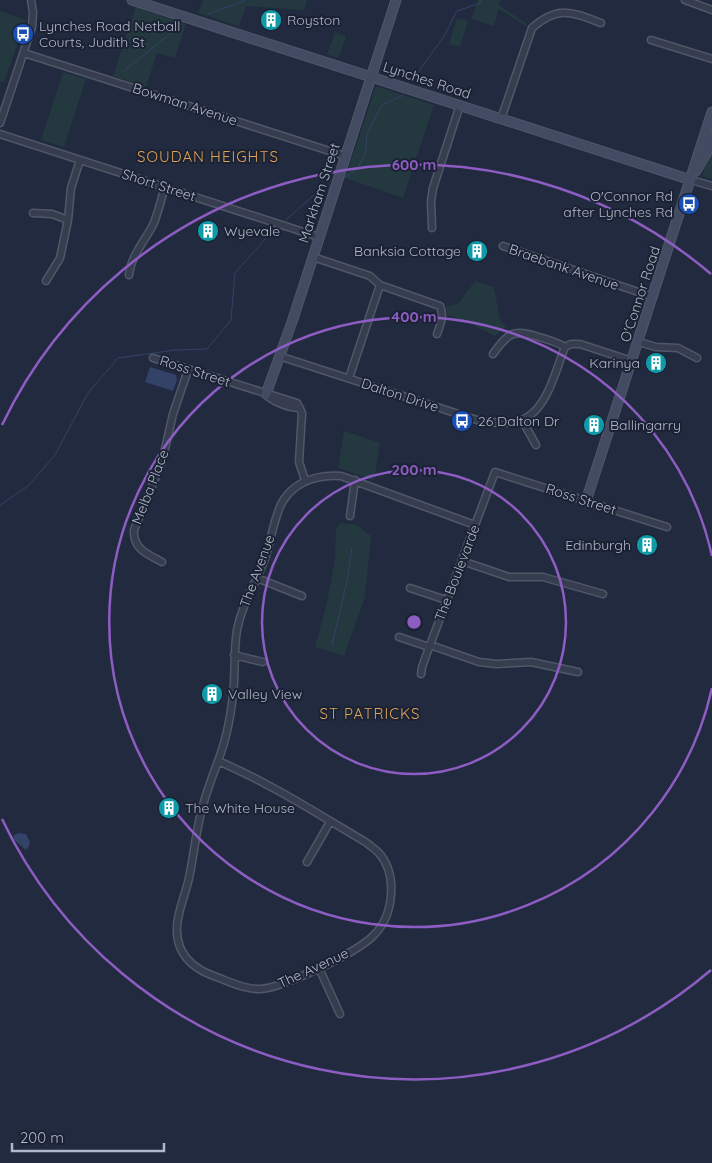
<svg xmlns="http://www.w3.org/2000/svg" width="712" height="1163" font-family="Quicksand,sans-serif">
  <rect width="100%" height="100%" fill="#212a3f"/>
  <!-- green -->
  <path fill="#23393f" d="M203 0H307L304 10 246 6 239 26 198 13Z
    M478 0H500L499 5 527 24 526 26 499 9 494 26 472 19Z
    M136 7 186 24 175 58 157 53 146 87 113 76Z
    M0 11 26 20 4 82 0 81Z
    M457 18 468 21 460 47 449 44Z
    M335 32 346 36 339 58 327 54Z
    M63 72 86 79 64 147 41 140Z
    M376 86 434 105 403 198 345 178Z
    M712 146V179L702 176Z
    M475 281 494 287 500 320 506 327 495 336 471 324 447 315 446 307 458 304Z
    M344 431 380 443 374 480 338 468Z
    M341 523 357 525 371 536 365 597 344 656 315 647 327 602 335 559 336 528Z"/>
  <!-- water -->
  <path fill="#334267" d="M150 367 176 375 177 380 173 391 145 382Z
    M19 833 26 834 30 842 29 846 26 850 13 839 14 835Z"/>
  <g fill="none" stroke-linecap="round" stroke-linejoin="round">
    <!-- stream -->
    <path stroke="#334267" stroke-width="1" d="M208 14 246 0
      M124 71 182 24
      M412 81 444 36 457 11 480 3 481 0
      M344 178 358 168 366 151 367 134 382 105 403 95
      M286 220 315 194 329 186
      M0 505 28 486 55 455 88 393 118 358 175 350 207 349 231 320 235 273 275 228
      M332 645 347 581 352 548"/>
    <!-- street casing -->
    <g stroke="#505769" stroke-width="9">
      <path id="street" d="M685 0 712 10
        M651 40 712 59
        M24 53 345 156
        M501 119 532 28C558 5 572 12 601 23
        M0 123 32 27 33 12 31 0
        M0 134 319 237
        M691 180 712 186
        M33 213 52 214 68 220
        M432 228 431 201 433 188 460 105
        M503 246 653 297
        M313 257 370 276 380 285 440 306C444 316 441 323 437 334
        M129 275C131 256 144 242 153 225 158 214 161 199 165 187
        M46 281 60 258 68 220 71 188 80 160
        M639 342 656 347 678 348 697 358
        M565 347 571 344H580L632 361
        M493 354C509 332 513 329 539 337 549 340 557 342 565 347
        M279 356 477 420C521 429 539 419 554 377 558 367 561 357 565 347
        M153 358 297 403 302 413 299 462 305 480
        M349 378 380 285
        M266 394C272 402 290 408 300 408
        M522 420 536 445
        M350 516 355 480
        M462 561 509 577H543L603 594
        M162 562C147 554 133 549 134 530L162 462 173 414 188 370
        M257 578 302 596
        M410 588 446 600
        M399 637 429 647
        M430 645 479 662 497 664 531 662 578 672
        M234 655 263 662
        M421 674 422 667 430 645 495 472 667 527
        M218 761C270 783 318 814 367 843 370 846 375 849 379 853 398 875 394 916 373 936 356 953 285 987 261 989 245 990 228 981 214 976 200 971 186 962 180 947 171 924 184 901 189 878 193 859 195 840 199 822 203 800 211 781 218 761Z
        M218 761C228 735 232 710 234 683 235 665 234 648 237 630 242 603 257 582 266 556 270 542 273 526 278 512 287 484 314 474 341 476L475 525
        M307 862 330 822
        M319 968 340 1014"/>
    </g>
    <!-- secondary casing -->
    <g stroke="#505769" stroke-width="11">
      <path id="secondary" d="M132 0 691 180
        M696 171 708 150 712 137
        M266 394 293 319 396 0
        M586 501 712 112"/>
    </g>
    <!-- street -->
    <use href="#street" stroke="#353d4e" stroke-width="6"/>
    <!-- secondary -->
    <use href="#secondary" stroke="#434b62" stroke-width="9"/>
  </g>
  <!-- distance rings -->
  <g fill="none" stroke="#8e5dc3" stroke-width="2.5">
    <circle cx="414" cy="622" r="152"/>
    <path d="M712 688A305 305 0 1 1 712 556"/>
    <path d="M711 970A457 457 0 0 1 2 819M2 425A457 457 0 0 1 711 274"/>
  </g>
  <!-- icons -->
  <defs>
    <g id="building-disc" transform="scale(1.125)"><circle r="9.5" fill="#0f9aa8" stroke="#1a2233"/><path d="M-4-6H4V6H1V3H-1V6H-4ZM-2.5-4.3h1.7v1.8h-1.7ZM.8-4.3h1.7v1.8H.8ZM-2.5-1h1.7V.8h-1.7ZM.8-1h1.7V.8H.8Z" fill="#fff"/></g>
    <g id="bus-disc" transform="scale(1.125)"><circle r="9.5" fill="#1a4fb4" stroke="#1a2233"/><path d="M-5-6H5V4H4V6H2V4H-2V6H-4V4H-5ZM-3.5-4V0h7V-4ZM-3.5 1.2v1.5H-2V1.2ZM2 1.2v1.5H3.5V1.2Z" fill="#fff"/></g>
  </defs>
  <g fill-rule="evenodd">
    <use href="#building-disc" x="271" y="20"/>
    <use href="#bus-disc" x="23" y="34"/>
    <use href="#bus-disc" x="689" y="204"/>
    <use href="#building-disc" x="208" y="231"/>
    <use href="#building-disc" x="477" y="251"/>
    <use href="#building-disc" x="656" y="363"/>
    <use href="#bus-disc" x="462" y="421"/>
    <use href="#building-disc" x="594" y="425"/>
    <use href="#building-disc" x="647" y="545"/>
    <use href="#building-disc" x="212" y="694"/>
    <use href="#building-disc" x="169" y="808"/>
  </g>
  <g text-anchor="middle" stroke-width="4" stroke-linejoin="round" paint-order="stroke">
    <!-- poi labels -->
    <g font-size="14" fill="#b1b7ca" stroke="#1a2233" text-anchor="start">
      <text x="287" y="25">Royston</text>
      <text x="39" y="31">Lynches Road Netball<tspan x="39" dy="16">Courts, Judith St</tspan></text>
      <text x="673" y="201" text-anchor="end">O'Connor Rd<tspan x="673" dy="16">after Lynches Rd</tspan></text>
      <text x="224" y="236">Wyevale</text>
      <text x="461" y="256" text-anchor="end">Banksia Cottage</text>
      <text x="640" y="368" text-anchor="end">Karinya</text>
      <text x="478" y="426">26 Dalton Dr</text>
      <text x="610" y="430">Ballingarry</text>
      <text x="631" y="550" text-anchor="end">Edinburgh</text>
      <text x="228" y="699">Valley View</text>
      <text x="185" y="813">The White House</text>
    </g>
    <!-- street labels -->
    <g font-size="14" fill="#b1b7ca" stroke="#1a2233">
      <text transform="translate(427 80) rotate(18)" y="5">Lynches Road</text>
      <text transform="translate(185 104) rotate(18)" y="5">Bowman Avenue</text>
      <text transform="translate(159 185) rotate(18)" y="5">Short Street</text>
      <text transform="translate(319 193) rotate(-72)" y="5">Markham Street</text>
      <text transform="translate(564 267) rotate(19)" y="5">Braebank Avenue</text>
      <text transform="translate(640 294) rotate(-72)" y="5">O'Connor Road</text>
      <text transform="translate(195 371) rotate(18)" y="5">Ross Street</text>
      <text transform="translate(400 395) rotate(18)" y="5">Dalton Drive</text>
      <text transform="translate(150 487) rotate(-69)" y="5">Melba Place</text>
      <text transform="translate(581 499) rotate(18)" y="5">Ross Street</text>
      <text transform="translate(257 571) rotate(-70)" y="5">The Avenue</text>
      <text transform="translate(457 573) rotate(-69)" y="5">The Boulevarde</text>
      <text transform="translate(313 968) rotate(-25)" y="5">The Avenue</text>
    </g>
    <!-- neighbourhood labels -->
    <g font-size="15" letter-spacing="1" fill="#dea258" stroke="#1a2233">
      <text x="208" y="162">SOUDAN HEIGHTS</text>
      <text x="370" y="719">ST PATRICKS</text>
    </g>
  </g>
  <circle cx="414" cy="622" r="8" fill="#8e5dc3" stroke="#1a2233" stroke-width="2.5"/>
  <g font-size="15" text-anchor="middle" font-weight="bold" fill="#8e5dc3" stroke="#1a2233" stroke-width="4" stroke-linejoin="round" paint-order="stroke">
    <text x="414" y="170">600 m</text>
    <text x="414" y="322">400 m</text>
    <text x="414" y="475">200 m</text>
  </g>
  <!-- scale -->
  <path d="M12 1143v8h152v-8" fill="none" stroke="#b1b7ca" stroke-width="2.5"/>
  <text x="20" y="1143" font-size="15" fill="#b1b7ca" stroke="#1a2233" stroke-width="4" paint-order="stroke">200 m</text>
</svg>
